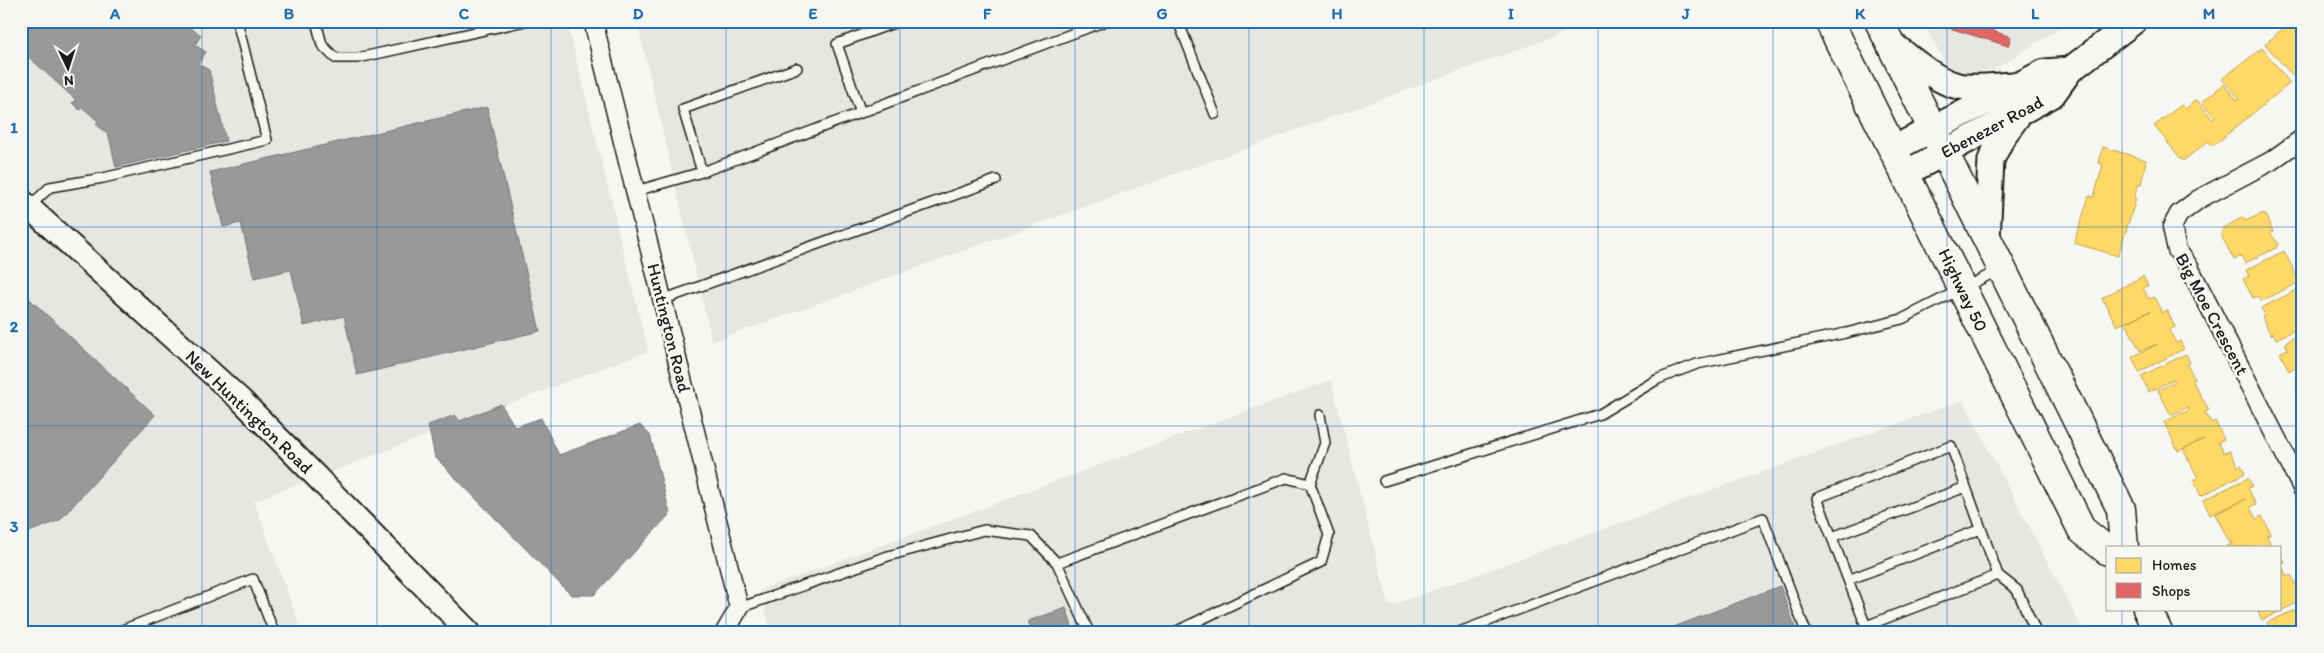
<svg xmlns="http://www.w3.org/2000/svg" width="2324" height="653" font-family="Itim,sans-serif">
  <rect width="100%" height="100%" fill="#f6f6f2"/>
  <filter id="ink" filterUnits="userSpaceOnUse"><feTurbulence type="fractalNoise" baseFrequency=".02" numOctaves="2"/><feDisplacementMap in="SourceGraphic" scale="10" xChannelSelector="R" yChannelSelector="G"/><feConvolveMatrix kernelMatrix="1 2 1 2 8 2 1 2 1" color-interpolation-filters="sRGB"/></filter>
  <g filter="url(#ink)">
    <!-- built -->
    <path fill="#e6e6e2" d="M21 21H567L648 351 254 501 302 632H21Z
      M637 21H1597L712 342Z
      M1922 21H2072L1993 70 1972 73 1955 71 1945 63Z
      M1331 380 1389 606 1963 400 2084 632H771L760 590Z"/>
    <!-- homes -->
    <path fill="#ffd966" stroke="#bba050" d="M2292 21H2303V78L2298 82 2265 44Z
      M2262 48 2290 83 2213 146 2208 141 2183 161 2154 126 2181 105 2185 109 2197 100 2213 120 2215 118 2202 102 2224 84 2237 100 2239 98 2222 79Z
      M2103 147 2146 160 2141 185H2138L2134 198 2136 199 2118 256 2074 243 2089 196 2094 197 2103 165 2099 163Z
      M2303 192V213L2297 201 2302 198 2299 194Z
      M2264 213 2273 231 2270 233 2278 243 2276 248 2245 263 2241 256 2234 260 2221 235 2223 228 2243 217 2245 221Z
      M2284 251 2300 282 2261 301 2258 296 2253 298 2243 279 2249 276 2246 270Z
      M2143 276 2148 286 2143 288 2149 299 2154 297 2162 313 2167 310 2175 327 2169 330 2176 343 2180 341 2184 349 2139 372 2132 357 2158 344 2140 351 2126 323 2150 311 2117 326 2102 298Z
      M2303 287V326L2276 339 2273 333 2271 335 2262 317 2265 315 2261 308Z
      M2303 333V372L2299 374 2296 368 2289 371 2280 353 2288 349 2285 343 2287 341Z
      M2186 354 2190 363 2187 365 2195 379 2192 380 2209 410 2205 412 2211 423 2215 421 2224 439 2218 442 2224 453 2230 451 2238 467 2241 465 2245 473 2201 496 2193 480 2198 478 2183 449 2204 439 2178 451 2164 422 2189 410 2188 407 2171 415 2158 390 2175 382 2174 379 2149 392 2141 376Z
      M2303 376V400L2296 387 2299 385 2296 379Z
      M2248 478 2252 486 2248 488 2256 504 2250 507 2256 519 2262 516 2271 534 2267 536 2272 547H2226L2234 542 2230 543 2215 514 2246 499 2210 515 2203 500Z
      M2280 553 2285 563 2281 565 2287 577 2291 575 2299 591 2303 589V600L2262 620 2257 609H2280Z
      M2303 606V632H2271L2267 623Z"/>
    <!-- shops -->
    <path fill="#e06666" stroke="#a55050" d="M1948 21H1997L1993 31 2011 37 2008 46 1946 27Z"/>
    <!-- industry -->
    <path fill="#999" stroke="#747474" d="M21 21H194L190 28 201 35 195 45 206 52 198 64 209 70 226 141 116 167 109 136 96 124 98 121 82 107 80 110 72 103 76 100 21 50Z
      M487 107 540 331 357 375 344 316 304 326 291 270 254 278 241 223 223 227 210 172Z
      M21 291 155 415 60 520 21 535Z
      M501 404 515 427 541 418 559 455 640 425 650 435 670 514 594 595H571L435 457 428 425 455 415 460 421Z
      M1780 586 1797 632H1661Z
      M1066 608 1074 632H1032L1028 621Z"/>
    <g fill="none" stroke-linecap="round" stroke-linejoin="round">
      <!-- service casing -->
      <g stroke="#1c1c1c" stroke-width="12">
        <path id="service" d="M316 21 322 45 335 58H358L525 21
          M1178 21 1215 114
          M861 113 837 44 899 21
          M702 172 683 109 797 68
          M636 191 702 172 1106 21
          M29 207 50 187 103 178 267 140 237 21
          M662 300 996 180
          M1384 481 1600 414 1658 379 1697 364 1846 333 1902 319 1999 270
          M1310 484 1325 443 1320 415
          M1832 537 1966 487
          M1057 563 1286 478 1310 484 1329 535 1321 562 1175 632
          M1998 575 2017 590 2036 632
          M1848 580 1981 529
          M739 608 888 556 984 530 1031 536 1057 563 1089 632
          M1866 626 1998 575 1951 446 1817 498C1833 540 1849 583 1866 626L1868 632
          M117 632 253 579 274 632
          M1459 632 1763 518 1806 632"/>
      </g>
      <!-- minor casing -->
      <g stroke="#1c1c1c" stroke-width="21">
        <path id="minor" d="M593 21 739 608 725 632
          M2303 138 2271 161 2199 199 2179 214 2172 227 2177 250 2189 267 2303 490"/>
      </g>
      <!-- tertiary casing -->
      <g stroke="#1c1c1c" stroke-width="26">
        <path id="tertiary" d="M21 200 242 401 469 632"/>
      </g>
      <!-- secondary casing -->
      <g stroke="#1c1c1c" stroke-width="29">
        <path id="secondary" d="M1889 42C1908 56 1935 81 1958 86 1975 89 1995 86 2012 85
          M1893 149 2045 72 2070 70
          M1906 173 2052 95 2070 70 2134 21
          M1987 239 1991 160 2002 137 2019 114"/>
      </g>
      <!-- primary casing -->
      <g stroke="#1c1c1c" stroke-width="31">
        <path id="primary" d="M1829 21 2082 530 2108 551
          M1879 21 2121 509 2124 547
          M2147 609 2158 632"/>
      </g>
      <!-- service -->
      <use href="#service" stroke="#f6f6f2" stroke-width="9"/>
      <!-- minor -->
      <use href="#minor" stroke="#f6f6f2" stroke-width="18"/>
      <!-- tertiary -->
      <use href="#tertiary" stroke="#f6f6f2" stroke-width="22"/>
      <!-- secondary -->
      <use href="#secondary" stroke="#f6f6f2" stroke-width="25"/>
      <!-- primary -->
      <use href="#primary" stroke="#f6f6f2" stroke-width="28"/>
    </g>
  </g>
  <!-- grid -->
  <path fill="none" stroke="#1f6fb2" stroke-width="1" stroke-opacity="0.55" d="M202 21V632M377 21V632M551 21V632M726 21V632M900 21V632M1075 21V632M1249 21V632M1424 21V632M1598 21V632M1773 21V632M1947 21V632M2122 21V547M21 227H2303M21 426H2303M2122 609V632"/>
  <g text-anchor="middle" stroke-width="5" stroke-linejoin="round" paint-order="stroke">
    <!-- street labels -->
    <g font-size="18" fill="#1c1c1c" stroke="#f6f6f2">
      <text transform="translate(1992 127) rotate(-28)" y="6">Ebenezer Road</text>
      <text transform="translate(1963 290) rotate(64)" y="6">Highway 50</text>
      <text transform="translate(2212 314) rotate(62)" y="6">Big Moe Crescent</text>
      <text transform="translate(669 328) rotate(76)" y="6">Huntington Road</text>
      <text transform="translate(249 412) rotate(44)" y="6">New Huntington Road</text>
    </g>
  </g>
  <!-- margin -->
  <rect width="2324" height="653" fill="none" stroke="#f6f6f2" stroke-width="55"/>
  <!-- legend -->
  <rect x="2106" y="546" width="175" height="65" fill="#f6f6f2" stroke="#9f9f9c"/>
  <rect x="2116" y="558" width="25" height="15" fill="#ffd966" stroke="#9f9f9c"/>
  <text x="2152" y="570" font-size="15" fill="#1c1c1c">Homes</text>
  <rect x="2116" y="583" width="25" height="15" fill="#e06666" stroke="#9f9f9c"/>
  <text x="2152" y="596" font-size="15" fill="#1c1c1c">Shops</text>
  <!-- north arrow -->
  <g transform="translate(68 68) rotate(176)" stroke="#f6f6f2" stroke-width="4" paint-order="stroke">
  <path d="M0-4L9 19L0 12L-9 19Z" fill="#1c1c1c"/>
  <text y="-8" font-size="14" font-weight="bold" text-anchor="middle" fill="#1c1c1c">N</text>
  </g>
  <rect x="28" y="28" width="2268" height="598" fill="none" stroke="#1f6fb2" stroke-width="2"/>
  <g font-size="16" text-anchor="middle" font-weight="bold" fill="#1f6fb2">
    <text x="115" y="19">A</text>
    <text x="289" y="19">B</text>
    <text x="464" y="19">C</text>
    <text x="638" y="19">D</text>
    <text x="813" y="19">E</text>
    <text x="987" y="19">F</text>
    <text x="1162" y="19">G</text>
    <text x="1337" y="19">H</text>
    <text x="1511" y="19">I</text>
    <text x="1686" y="19">J</text>
    <text x="1860" y="19">K</text>
    <text x="2035" y="19">L</text>
    <text x="2209" y="19">M</text>
    <text x="14" y="133">1</text>
    <text x="14" y="332">2</text>
    <text x="14" y="532">3</text>
  </g>
</svg>
